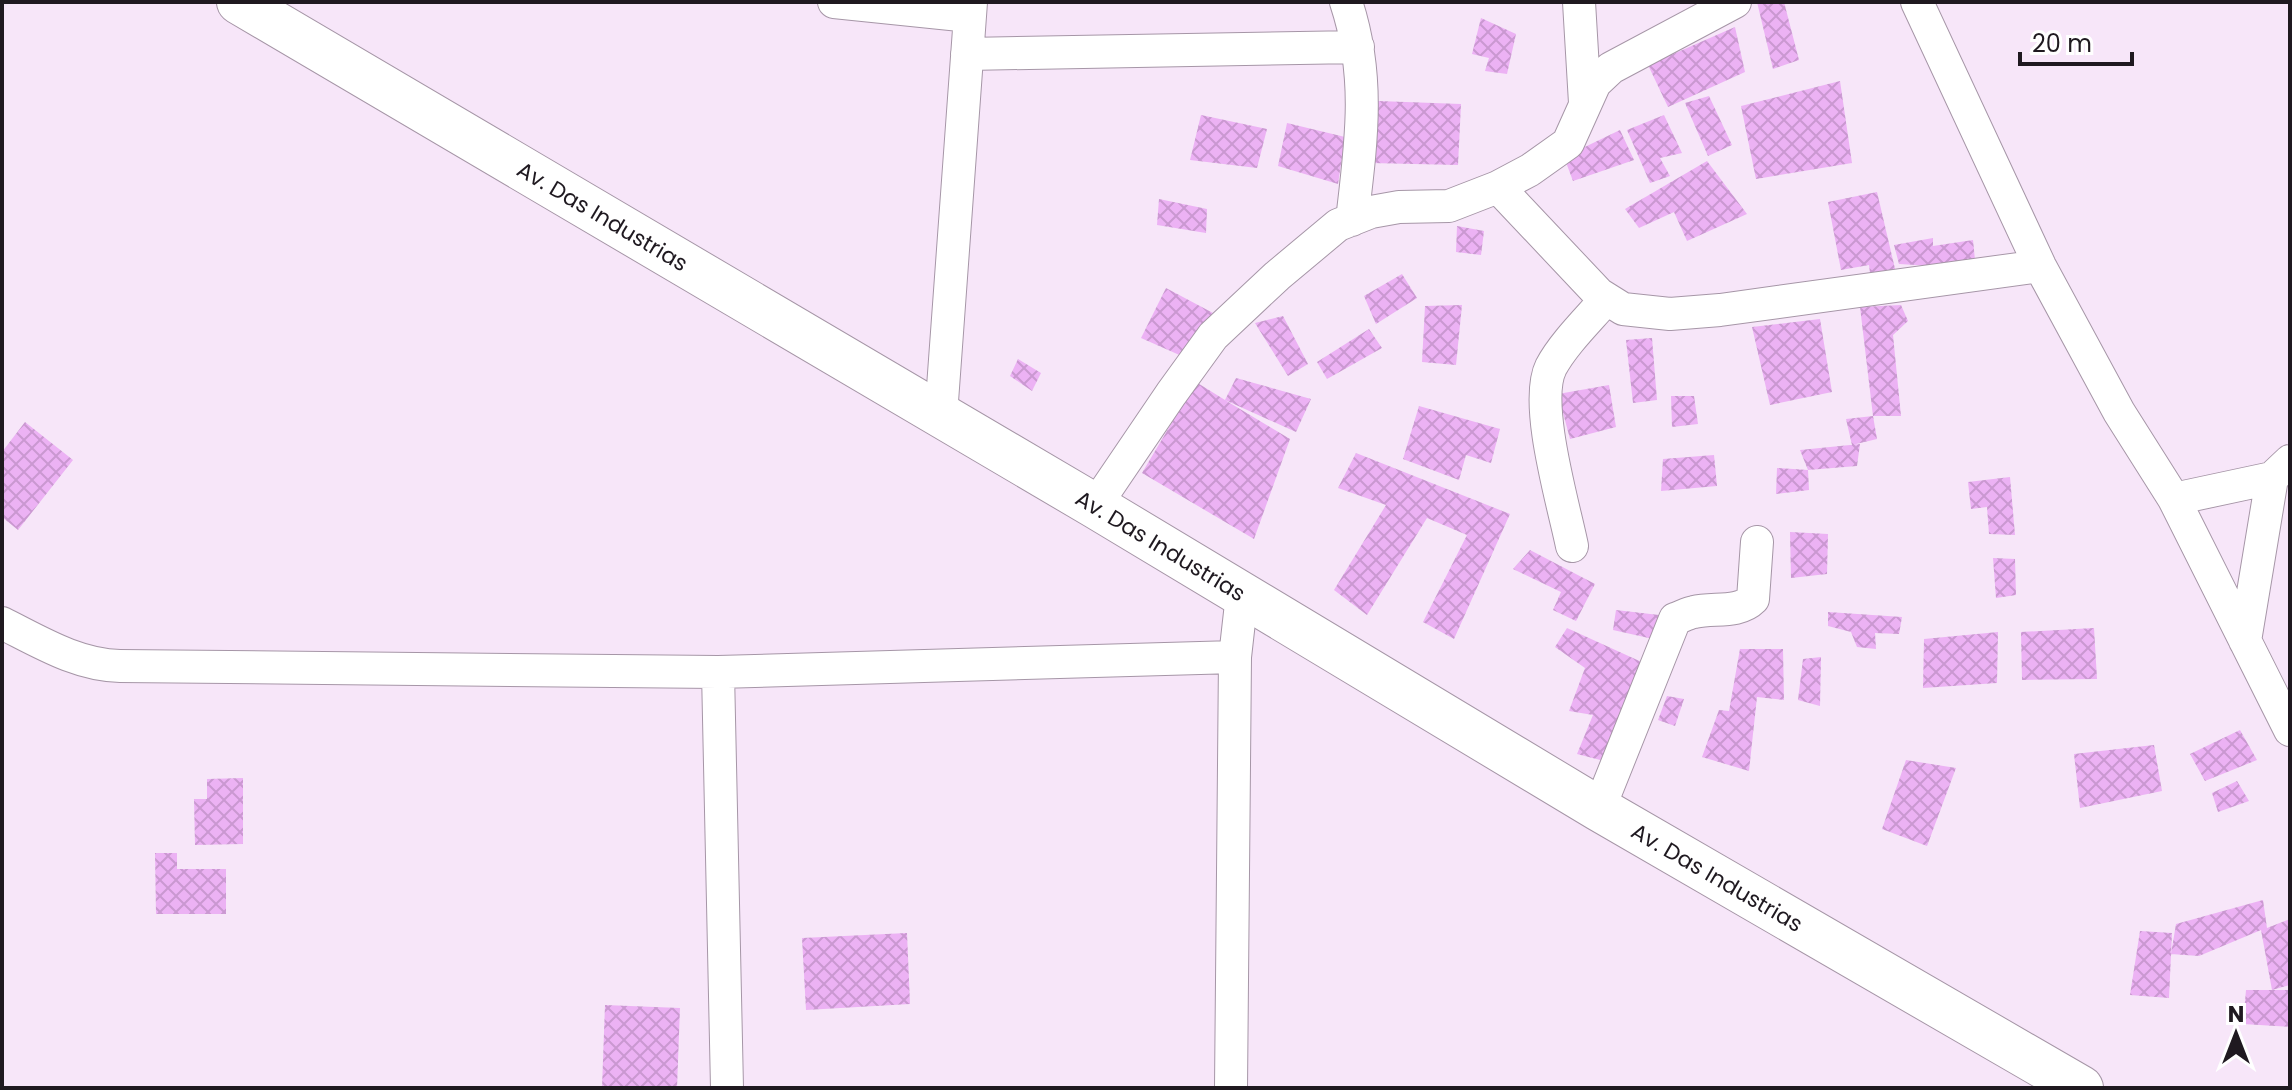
<svg xmlns="http://www.w3.org/2000/svg" width="2292" height="1090" font-family="Poppins,sans-serif">
  <defs>
    <pattern id="building-cross-hatch" width="8" height="8" patternUnits="userSpaceOnUse" patternTransform="scale(2)"><rect width="8" height="8" fill="#ecb2f4"/><path d="M0 0l8 8M0 8l8-8" fill="none" stroke="#ca98d1"/></pattern>
  </defs>
  <rect width="100%" height="100%" fill="#f7e6f9"/>
  <!-- building -->
  <path fill="url(#building-cross-hatch)" d="M1757 2H1784L1799 60 1773 69Z
    M1481 18 1516 34 1507 74 1485 71 1489 58 1472 54Z
    M1735 27 1745 72 1668 107 1648 65Z
    M1840 81 1852 163 1756 179 1741 106Z
    M1709 96 1732 145 1708 156 1685 103Z
    M1378 101 1461 104 1458 165 1370 163Z
    M1201 115 1267 129 1257 168 1190 160Z
    M1664 115 1682 153 1660 158 1670 176 1650 183 1627 130Z
    M1287 123 1345 137 1338 184 1278 166Z
    M1620 130 1634 160 1573 181 1564 157Z
    M1707 161 1747 214 1687 241 1674 212 1639 228 1625 209Z
    M1877 192 1896 273H1870L1869 265 1841 270 1828 202Z
    M1159 199 1207 209 1206 233 1157 225Z
    M1457 226 1484 231 1481 255 1456 252Z
    M1933 238V246L1973 240 1975 260 1933 266 1899 264 1894 245Z
    M1402 274 1417 298 1376 324 1364 296Z
    M1166 288 1213 313 1184 357 1141 338Z
    M1462 305 1456 365 1422 362 1425 306Z
    M1901 305 1908 321 1893 335 1901 416H1873L1860 307Z
    M1283 316 1308 364 1288 376 1255 323Z
    M1820 319 1832 392 1770 405 1752 327Z
    M1369 329 1382 348 1327 379 1317 362Z
    M1652 338 1657 400 1633 403 1626 340Z
    M1018 359 1041 373 1032 391 1010 376Z
    M1236 378 1311 399 1296 432 1225 400 1290 439 1254 539 1142 473 1196 382 1225 400Z
    M1609 385 1616 427 1570 439 1558 394Z
    M1671 396H1694L1698 424 1672 427Z
    M1419 406 1500 429 1491 463 1466 455 1459 480 1403 459Z
    M1873 416 1877 439 1852 445 1846 419Z
    M25 422 73 460 18 530 2 517V452Z
    M1860 444 1857 466 1808 470 1800 450Z
    M1356 453 1510 514 1454 639 1423 622 1467 535 1427 518 1367 615 1334 590 1386 505 1338 488Z
    M1714 455 1717 486 1661 491 1663 459Z
    M1777 468 1808 470 1809 490 1776 494Z
    M2010 477 2015 535 1989 534 1987 507 1971 509 1968 482Z
    M1790 532 1828 534 1827 574 1791 578Z
    M1530 550 1595 584 1576 621 1553 610 1561 592 1513 569Z
    M1993 558 2015 559 2016 595 1996 598Z
    M1616 610 1659 615 1653 639 1613 630Z
    M1828 612 1902 617 1899 634 1875 633 1876 649 1857 647 1851 632 1828 626Z
    M1567 628 1646 664 1608 762 1577 754 1593 715 1569 711 1585 668 1555 647Z
    M2094 628 2097 679 2022 680 2021 632Z
    M1998 632 1997 683 1923 688 1924 639Z
    M1740 649H1783L1784 700 1757 697 1749 771 1702 757 1719 710 1729 711Z
    M1821 657 1820 706 1798 700 1803 659Z
    M1667 696 1684 699 1675 726 1658 720Z
    M2240 730 2257 760 2205 781 2190 754Z
    M2154 745 2162 791 2080 808 2074 754Z
    M1906 760 1956 768 1927 846 1882 829Z
    M243 778V844L195 845 194 799H207V779Z
    M2237 781 2249 801 2218 812 2212 793Z
    M155 853H177V869H226V914H156Z
    M2263 900 2267 928 2290 919V985L2272 990 2261 930 2199 956 2171 954 2176 924Z
    M2140 931 2172 933 2169 998 2130 995Z
    M907 933 910 1004 806 1010 802 938Z
    M2246 990H2290V1027L2243 1024Z
    M605 1005 680 1008 677 1088H602Z"/>
  <g fill="none" stroke-linecap="round" stroke-linejoin="round">
    <!-- street casing -->
    <g stroke="#a696a7" stroke-width="34">
      <path id="street" d="M834 2 970 16
        M1346 2C1371 77 1361 144 1352 220
        M1579 2 1585 103
        M1917 2 2040 266 2119 412 2174 499 2290 730
        M967 54 1358 47
        M1498 187 1599 294 1623 309 1670 314 1720 310 2040 266
        M941 415 971 2
        M2174 499 2272 478 2290 461
        M1095 506 1171 394 1213 336 1277 276 1338 225 1371 212 1399 207 1449 206 1498 187 1530 170 1568 143 1595 83 1611 68 1735 2
        M1572 546C1564 506 1533 403 1551 367 1564 343 1588 320 1606 299
        M2 623C40 642 77 665 120 666L718 672 1235 657
        M2245 641 2272 478
        M718 672 727 1088
        M1599 809 1675 619C1681 617 1688 613 1694 612 1713 607 1738 614 1753 599L1757 542
        M1231 1088 1235 657 1242 595"/>
    </g>
    <!-- secondary casing -->
    <g stroke="#a696a7" stroke-width="46">
      <g id="secondary">
        <path id="s1" d="M239 2 1095 506 1599 809 2081 1088"/>
      </g>
    </g>
    <!-- street -->
    <use href="#street" stroke="#fff" stroke-width="32"/>
    <!-- secondary -->
    <use href="#secondary" stroke="#fff" stroke-width="44"/>
  </g>
  <g text-anchor="middle" stroke-width="8" stroke-linejoin="round" paint-order="stroke">
    <!-- street labels -->
    <g font-size="22" fill="#1f1920" stroke="#fff">
      <text dy="8" stroke="none"><textPath href="#s1" startOffset="422">Av. Das Industrias</textPath></text>
      <text dy="8" stroke="none"><textPath href="#s1" startOffset="1070">Av. Das Industrias</textPath></text>
      <text dy="8" stroke="none"><textPath href="#s1" startOffset="1718">Av. Das Industrias</textPath></text>
    </g>
  </g>
  <!-- border -->
  <rect width="2292" height="1090" fill="none" stroke="#1f1920" stroke-width="8"/>
  <!-- north arrow -->
  <g transform="translate(2236 1034)" stroke="#ffffff" stroke-width="6" paint-order="stroke">
  <path d="M0-6L14 30L0 20L-14 30Z" fill="#1f1920"/>
  <text y="-12" font-size="22" font-weight="bold" text-anchor="middle" fill="#1f1920">N</text>
  </g>
  <!-- scale -->
  <path d="M2020 52v12h112v-12" fill="none" stroke="#1f1920" stroke-width="4"/>
  <text x="2032" y="52" font-size="24" fill="#1f1920" stroke="#ffffff" stroke-width="6" paint-order="stroke">20 m</text>
</svg>
